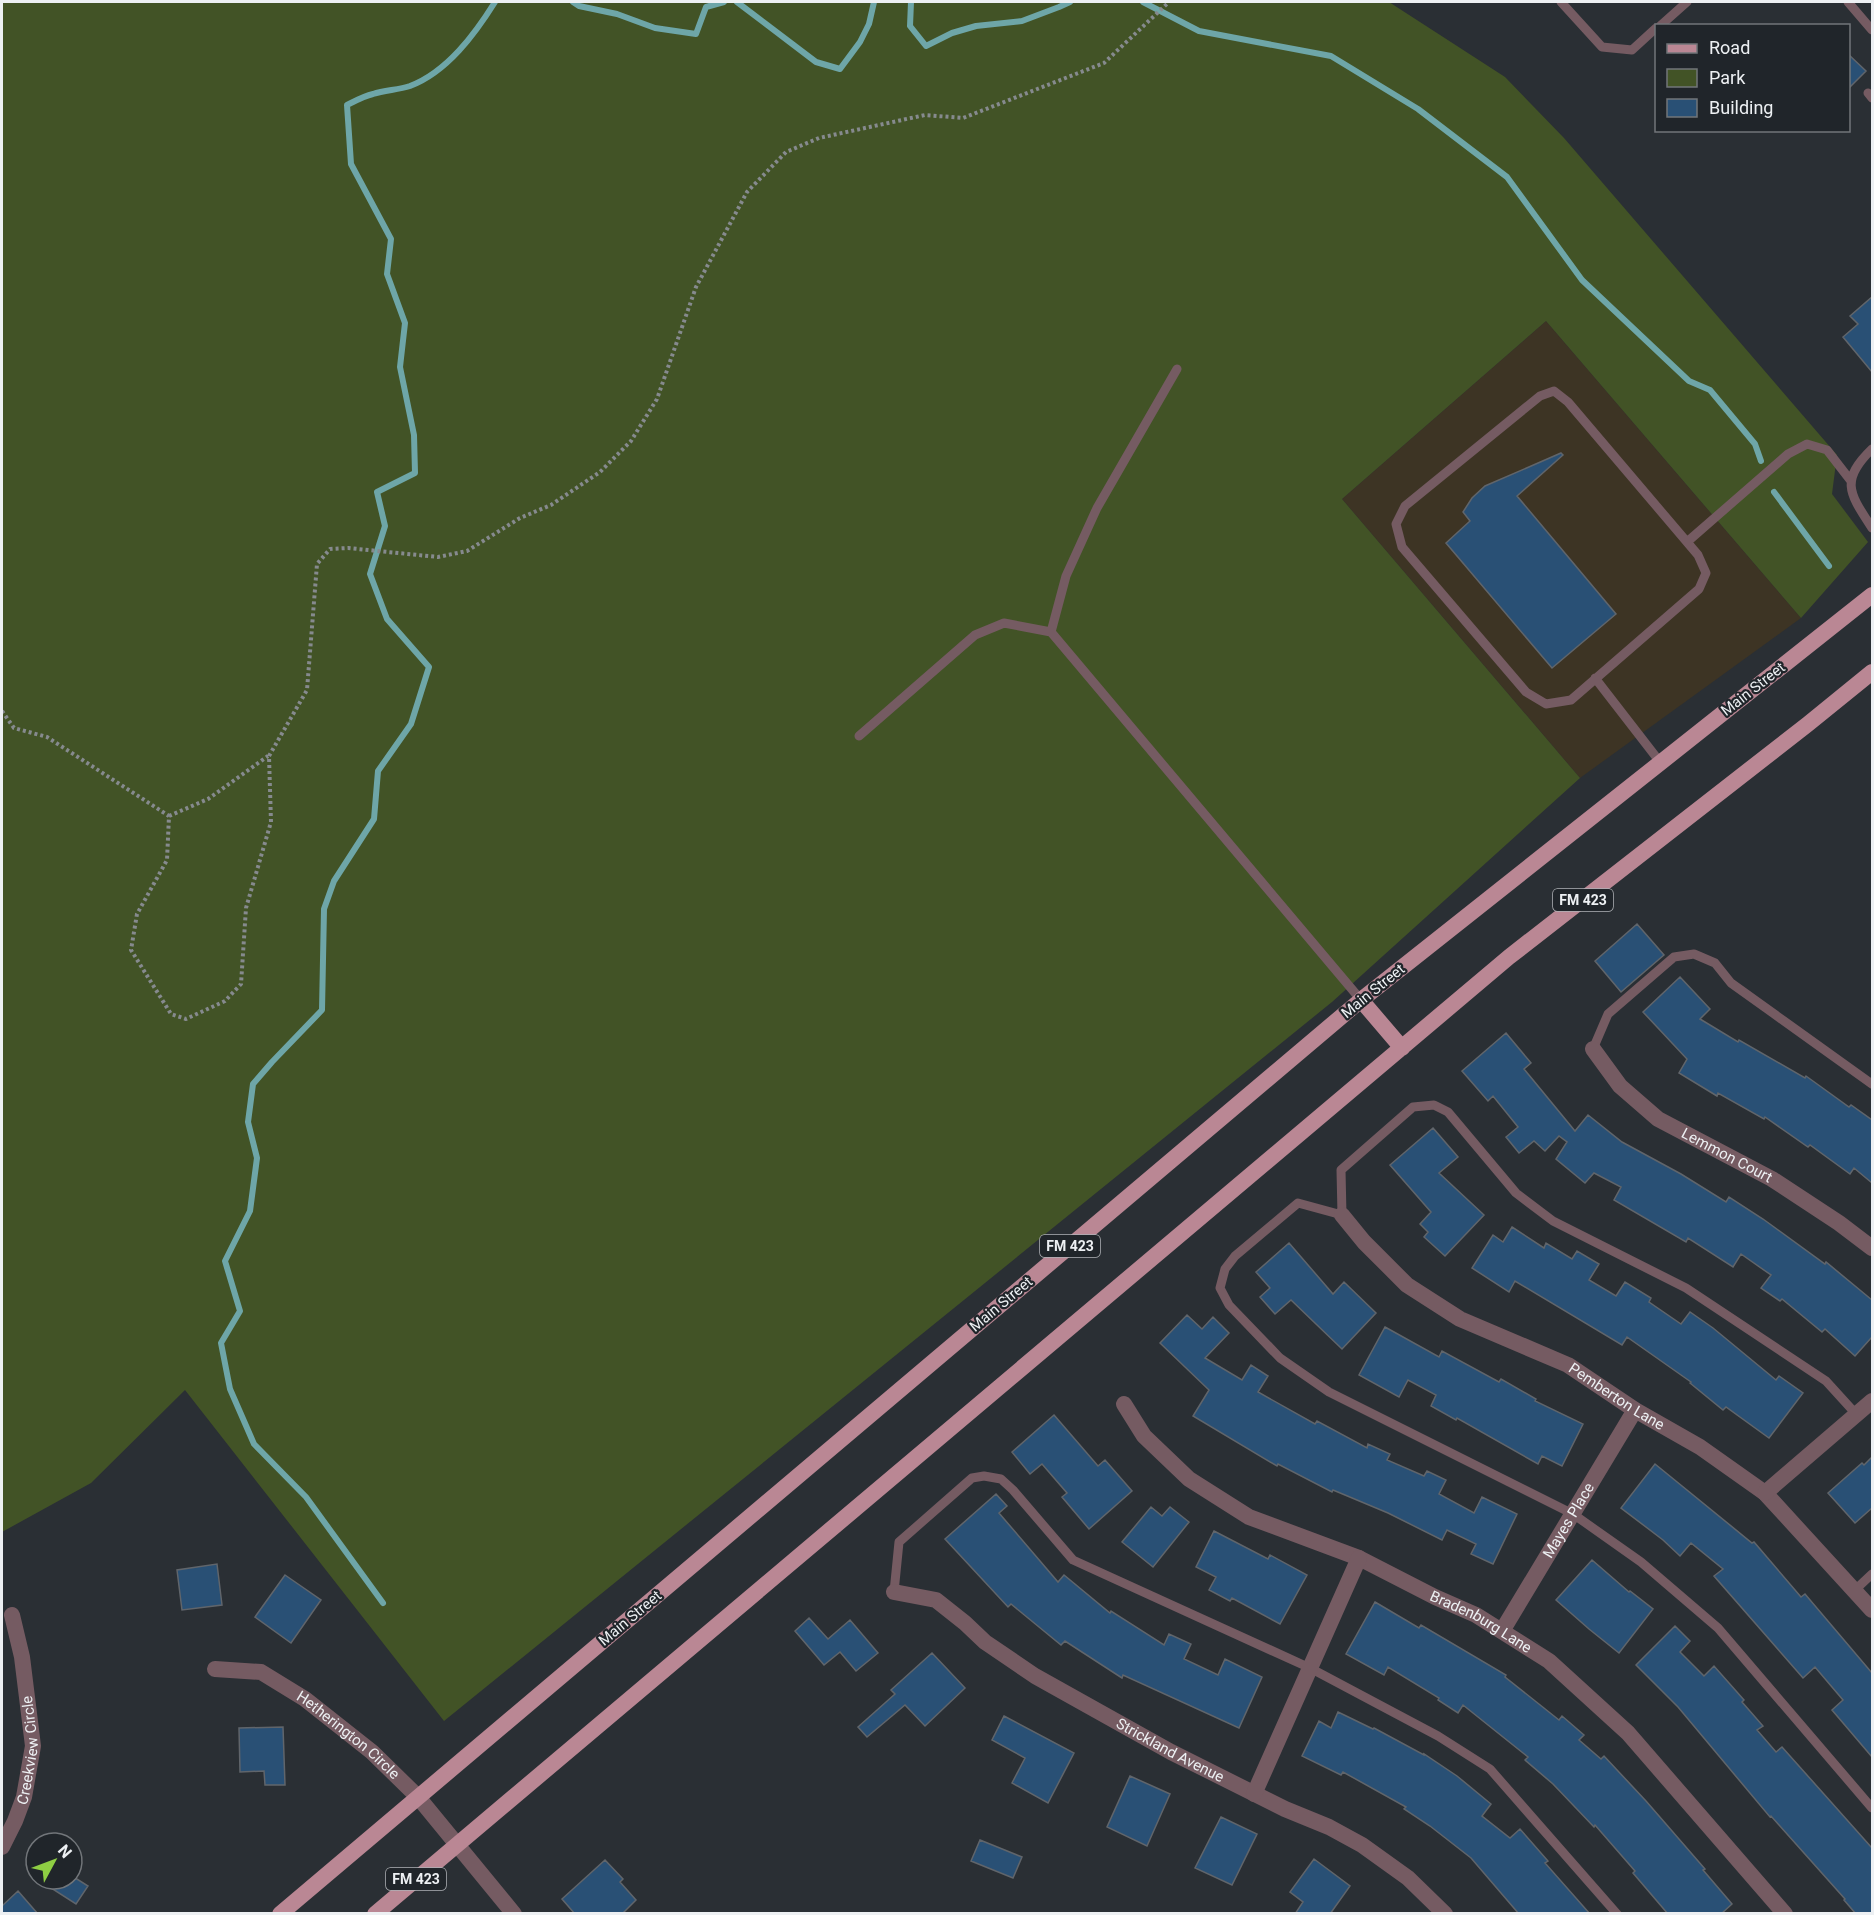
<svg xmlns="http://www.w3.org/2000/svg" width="1874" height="1915" font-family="Roboto,sans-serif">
  <rect width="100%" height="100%" fill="#2a2f34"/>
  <!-- commercial -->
  <path fill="#3d3424" d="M1546 321 1801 618 1580 778 1342 499Z"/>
  <!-- green -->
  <path fill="#425326" d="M2 2H1389L1505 77 1564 138 1837 455 1832 494 1868 542 1801 618 1546 321 1342 499 1580 778 1332 1002 444 1721 185 1390 91 1483 2 1532Z"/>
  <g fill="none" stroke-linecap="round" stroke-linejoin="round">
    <!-- stream -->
    <path stroke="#6ea6a8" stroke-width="6" d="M573 2 579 6 617 14 655 28 696 34 706 7 724 2
      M737 2 816 62 840 69 860 42 869 24 874 2
      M911 2 910 26 926 46 952 33 976 26 1022 21 1059 7 1070 2
      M1143 2 1199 31 1331 56 1418 109 1507 177 1582 280 1689 381 1710 390 1755 444 1761 461
      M1774 492 1829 566
      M383 1603 306 1497 254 1444 230 1389 221 1343 240 1311 225 1261 250 1211 257 1158 248 1122 253 1084 272 1062 322 1010 324 909 334 881 374 819 378 771 411 724 429 667 387 619 370 574 385 526 377 492 415 473 414 435 400 367 405 323 387 274 391 239 351 164 347 105C355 101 364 96 373 94 385 90 398 90 410 86 447 72 475 34 495 2"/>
  </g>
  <!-- building -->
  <path fill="#295075" stroke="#60656b" stroke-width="1.5" d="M1848 54 1866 71 1848 89Z
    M1872 297V372L1843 337 1858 324 1850 316Z
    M1561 453 1563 455 1517 496 1616 614 1552 668 1446 543 1470 521 1463 512 1472 498 1485 486Z
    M1637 924 1664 955 1621 992 1595 961Z
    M1680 977 1710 1009 1700 1019 1738 1042 1739 1040 1805 1078 1806 1076 1849 1107 1851 1105 1872 1120V1183L1854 1168 1850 1174 1810 1145 1808 1147 1765 1117 1764 1119 1718 1093 1717 1096 1679 1073 1687 1059 1643 1012Z
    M1506 1033 1531 1063 1524 1069 1575 1131 1588 1115 1622 1142 1681 1174 1726 1202 1729 1197 1763 1219 1825 1264 1826 1262 1872 1300V1337L1855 1356 1825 1329 1822 1332 1782 1299 1780 1301 1761 1288 1771 1275 1741 1254 1733 1267 1688 1238 1686 1242 1614 1200 1621 1187 1594 1173 1585 1183 1556 1159 1567 1142 1559 1136 1545 1151 1534 1141 1519 1153 1506 1137 1518 1127 1493 1096 1488 1101 1462 1071Z
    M1433 1128 1458 1157 1439 1173 1484 1215 1445 1256 1424 1237 1428 1232 1420 1224 1431 1212 1390 1165Z
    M1512 1227 1544 1248 1546 1243 1572 1259 1577 1251 1599 1264 1589 1280 1616 1296 1625 1282 1651 1298 1649 1302 1681 1324 1690 1312 1713 1328 1776 1380 1779 1376 1803 1393 1769 1438 1726 1407 1723 1410 1690 1383 1691 1382 1627 1337 1622 1345 1515 1281 1509 1292 1472 1268 1493 1235 1503 1242Z
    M1289 1243 1333 1294 1344 1282 1376 1313 1342 1349 1291 1300 1275 1314 1260 1297 1270 1288 1256 1272Z
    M1187 1315 1202 1329 1213 1317 1229 1333 1205 1358 1242 1380 1251 1365 1268 1376 1258 1392 1315 1424 1317 1421 1367 1448 1368 1444 1390 1454 1387 1460 1424 1476 1427 1471 1446 1480 1439 1494 1474 1513 1482 1497 1517 1514 1493 1564 1471 1554 1476 1544 1447 1530 1442 1540 1388 1513 1333 1490 1332 1492 1278 1464 1277 1466 1193 1416 1209 1390 1160 1343Z
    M1385 1327 1439 1357 1442 1351 1499 1382 1501 1379 1536 1399 1535 1401 1583 1424 1562 1466 1542 1456 1538 1464 1457 1418 1456 1420 1431 1406 1436 1395 1408 1380 1399 1397 1359 1375Z
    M1054 1415 1098 1466 1105 1460 1132 1491 1089 1529 1062 1497 1067 1493 1042 1464 1030 1474 1012 1452Z
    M1872 1457V1508L1855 1523 1828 1493 1862 1463 1864 1465Z
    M1655 1464 1752 1543 1754 1542 1801 1597 1805 1594 1872 1673V1757L1832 1710 1843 1700 1815 1667 1803 1678 1714 1576 1723 1569 1691 1543 1680 1556 1663 1540 1621 1508Z
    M996 1494 1007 1506 999 1513 1058 1582 1064 1575 1110 1613 1111 1611 1164 1645 1169 1634 1191 1644 1184 1659 1218 1675 1225 1659 1262 1677 1239 1728 1123 1675 1122 1678 1065 1641 1061 1645 1011 1604 1008 1607 945 1539Z
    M1151 1507 1162 1516 1170 1507 1189 1522 1153 1567 1122 1542Z
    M1214 1531 1268 1559 1270 1555 1307 1575 1280 1624 1232 1598 1230 1601 1209 1590 1216 1577 1196 1567Z
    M1592 1560 1629 1592 1630 1591 1653 1609 1619 1653 1589 1629 1556 1600Z
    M217 1564 222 1605 182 1610 177 1570Z
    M285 1575 321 1600 291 1643 255 1617Z
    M1375 1602 1419 1628 1421 1625 1506 1675 1505 1677 1559 1720 1562 1716 1584 1735 1579 1740 1601 1759 1604 1756 1646 1801 1705 1869 1703 1870 1732 1904 1721 1914H1668L1633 1873 1635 1871 1595 1825 1594 1827 1553 1784 1525 1760 1528 1757 1463 1705 1458 1713 1438 1700 1439 1698 1388 1667 1384 1675 1346 1654Z
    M809 1618 828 1639 850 1620 878 1653 856 1671 840 1652 824 1665 795 1631Z
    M1675 1626 1690 1641 1680 1652 1704 1676 1714 1666 1744 1700 1742 1702 1763 1726 1757 1730 1776 1752 1782 1747 1872 1848V1914H1856L1844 1900 1845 1899 1771 1816 1770 1817 1678 1707 1636 1665Z
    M932 1653 965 1688 925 1726 905 1705 867 1737 858 1727 895 1694 891 1690Z
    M1338 1712 1373 1729 1374 1728 1424 1755V1754L1457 1776 1491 1804 1482 1816 1510 1838 1520 1829 1548 1861 1545 1863 1590 1914H1519L1471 1858 1430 1826 1404 1809 1406 1807 1343 1772 1341 1775 1302 1756 1319 1721 1331 1728Z
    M1004 1716 1074 1753 1048 1803 1012 1783 1025 1758 992 1740Z
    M283 1727 285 1785H265L264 1771 240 1772 239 1728Z
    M1130 1776 1170 1794 1147 1846 1107 1827Z
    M1221 1817 1257 1834 1232 1885 1195 1868Z
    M980 1840 1022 1857 1013 1878 971 1861Z
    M1314 1859 1350 1886 1330 1914H1295L1303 1902 1290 1892Z
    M605 1860 623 1879 620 1882 636 1900 622 1914H575L562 1899Z
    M37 1879H77L88 1886 76 1904Z
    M18 1891 38 1914H2V1906Z"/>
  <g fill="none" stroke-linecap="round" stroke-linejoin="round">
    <!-- path -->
    <path stroke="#868a8e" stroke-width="4" stroke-dasharray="3 3" stroke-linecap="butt" d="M2 711 14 728 47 737 169 816 167 860 137 914 131 950 171 1014 186 1019 225 1001 241 984 246 908 271 822 269 756 307 690 317 564 330 549 348 548 438 557 467 551 520 518 551 505 600 472 631 441 657 399 696 287 747 192 786 152 819 138 925 115 963 118 1104 63 1169 2
      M169 816 208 799 268 756"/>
    <!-- service -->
    <path stroke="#755b62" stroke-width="9" d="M1561 2 1602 47 1632 50 1656 28
      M1848 2 1872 30
      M1660 26 1687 2
      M1868 93 1872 98
      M1177 369 1097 508 1066 576 1051 632 1361 1000
      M1554 391 1568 402 1698 555 1706 573 1699 589 1571 700 1546 704 1526 692 1402 547 1396 524 1405 506 1540 396Z
      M1872 449C1839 481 1850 494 1872 528
      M1687 542 1788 454 1807 444 1827 450 1851 481
      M1595 678 1660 762
      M859 736 975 635 1004 623 1051 632
      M1593 1049 1608 1014 1674 957 1694 954 1715 963 1731 983 1872 1084
      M1856 1414 1826 1381 1686 1288 1553 1221 1516 1193 1448 1112 1434 1105 1413 1107 1341 1170 1342 1215 1298 1203 1235 1256 1225 1269 1220 1288 1229 1305 1280 1358 1329 1392 1573 1514 1641 1562 1718 1628 1872 1808
      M1855 1590 1872 1574
      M894 1592 899 1542 972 1478 984 1476 1001 1479 1013 1490 1073 1560 1310 1668 1438 1736 1490 1769 1617 1914"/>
    <!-- minor -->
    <g stroke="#755b62" stroke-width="16">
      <path id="s1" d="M1593 1049 1620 1086 1658 1119 1772 1179 1839 1223 1872 1248"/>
      <path id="s2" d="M1342 1215 1364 1242 1407 1285 1460 1319 1568 1365 1635 1410 1700 1447 1765 1493 1872 1610"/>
      <path id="s3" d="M1124 1404 1144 1436 1189 1479 1249 1517 1359 1558 1435 1597 1476 1615 1549 1661 1628 1733 1785 1914"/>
      <path d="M1765 1493 1872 1401"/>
      <path id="s4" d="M894 1592 936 1600 965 1623 985 1642 1035 1676 1171 1752 1285 1809 1329 1827 1362 1845 1408 1878 1445 1914"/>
      <path id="s5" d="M1502 1631 1635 1410"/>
      <path id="s6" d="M215 1669 261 1672 305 1699 372 1752 418 1797 514 1914"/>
      <path d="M1254 1794 1359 1558"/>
      <path id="s7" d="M2 1847 15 1821 24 1797 33 1746 22 1657 12 1615"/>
    </g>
    <!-- primary -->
    <path stroke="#ba8794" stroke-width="16" d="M1361 1000 1402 1048
      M280 1914 1361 1000 1872 595
      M375 1914 1509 957 1808 724 1872 672"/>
  </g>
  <g text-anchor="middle" stroke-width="4.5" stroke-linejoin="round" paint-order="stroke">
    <!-- shield labels -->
    <g fill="#20252a" stroke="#b0b3b7" stroke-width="1.5">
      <rect x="1553" y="889" width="60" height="22" rx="4.5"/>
      <rect x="1040" y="1235" width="60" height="22" rx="4.5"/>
      <rect x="386" y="1868" width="60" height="22" rx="4.5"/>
    </g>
    <g font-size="14" font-weight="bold" fill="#edf0f3">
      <text x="1583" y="905">FM 423</text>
      <text x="1070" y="1251">FM 423</text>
      <text x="416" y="1884">FM 423</text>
    </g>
    <!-- street labels -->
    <g font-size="15" fill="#edf0f3" stroke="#20252a">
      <text transform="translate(1753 689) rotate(-38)" y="5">Main Street</text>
      <text transform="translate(1373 991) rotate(-39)" y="5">Main Street</text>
      <text dy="5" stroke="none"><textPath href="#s1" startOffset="174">Lemmon Court</textPath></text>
      <text transform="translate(1001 1304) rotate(-40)" y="5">Main Street</text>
      <text dy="5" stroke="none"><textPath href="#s2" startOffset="334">Pemberton Lane</textPath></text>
      <text dy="5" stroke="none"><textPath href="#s5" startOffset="129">Mayes Place</textPath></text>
      <text transform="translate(630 1618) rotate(-40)" y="5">Main Street</text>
      <text dy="5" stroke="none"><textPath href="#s3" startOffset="426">Bradenburg Lane</textPath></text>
      <text dy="5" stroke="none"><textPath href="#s6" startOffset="154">Hetherington Circle</textPath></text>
      <text dy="5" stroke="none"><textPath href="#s7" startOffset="102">Creekview Circle</textPath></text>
      <text dy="5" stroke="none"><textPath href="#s4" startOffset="322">Strickland Avenue</textPath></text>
    </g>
  </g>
  <!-- border -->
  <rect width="1874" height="1915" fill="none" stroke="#edf0f3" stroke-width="6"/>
  <!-- legend -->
  <rect x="1655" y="24" width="195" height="108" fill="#20252a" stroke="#72767a" stroke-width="1.5"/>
  <rect x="1667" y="44" width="30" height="9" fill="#ba8794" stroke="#72767a" stroke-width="1.5"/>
  <text x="1709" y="54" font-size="18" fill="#edf0f3">Road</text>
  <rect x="1667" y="69" width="30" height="18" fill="#425326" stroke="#72767a" stroke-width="1.5"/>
  <text x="1709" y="84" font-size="18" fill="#edf0f3">Park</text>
  <rect x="1667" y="99" width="30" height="18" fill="#295075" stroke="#72767a" stroke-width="1.5"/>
  <text x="1709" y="114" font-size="18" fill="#edf0f3">Building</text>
  <!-- north arrow -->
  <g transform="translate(54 1861) rotate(49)"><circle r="28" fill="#20252a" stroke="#72767a" stroke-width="1.5"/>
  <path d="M0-4.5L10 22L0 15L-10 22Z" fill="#8ece43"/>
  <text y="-9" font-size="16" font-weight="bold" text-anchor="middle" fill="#edf0f3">N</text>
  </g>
</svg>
